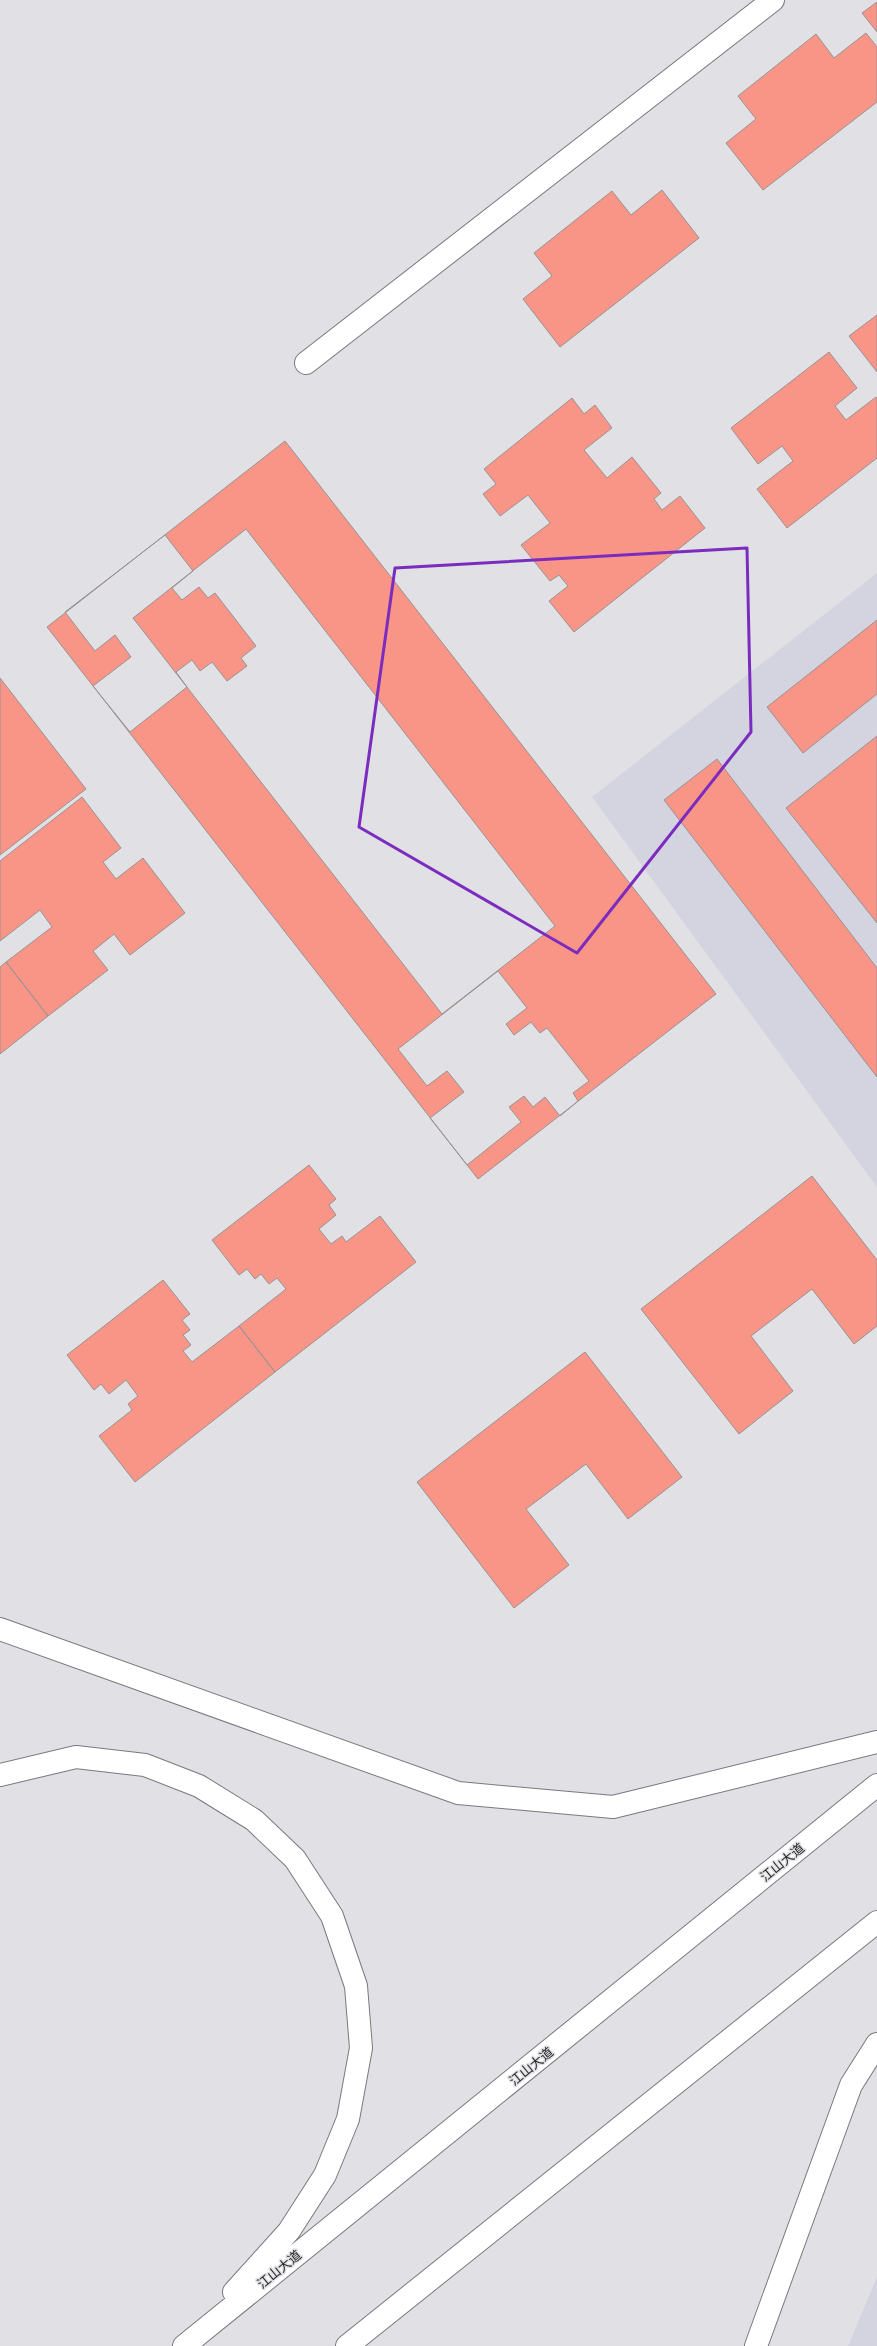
<svg xmlns="http://www.w3.org/2000/svg" width="877" height="2346" font-family="Bitter,'Noto Sans SC',serif">
  <rect width="100%" height="100%" fill="#e1e0e5"/>
  <!-- built -->
  <path fill="#d4d4e0" d="M877 573V1187L592 797Z
    M877 2277V2346H848Z"/>
  <!-- building -->
  <path fill="#f99587" stroke="#989292" fill-rule="evenodd" d="M877 2V32L862 13Z
    M866 33 877 47V102L763 190 726 143 756 119 738 96 816 34 834 58Z
    M662 190 699 238 560 347 523 299 552 276 534 253 612 191 631 215Z
    M877 315V372L849 336Z
    M829 352 857 388 835 406 846 420 876 397 877 398V458L787 528 757 489 793 461 782 446 758 464 731 428Z
    M572 398 584 414 595 405 612 428 584 450 607 478 632 457 661 493 654 499 662 510 680 496 705 528 574 632 549 601 568 586 559 575 550 581 521 545 550 523 528 495 500 516 483 494 496 484 484 469Z
    M285 441 716 994 478 1179 47 627ZM246 529 555 926 442 1014 133 618Z
    M165 535 193 571 172 588 182 600 199 587 208 598 215 593 256 646 241 658 247 666 227 681 212 662 200 671 192 660 176 672 187 687 130 732 93 686 131 657 115 635 95 651 65 612Z
    M877 620V694L803 753 767 707Z
    M0 678 86 789 0 855Z
    M877 736V923L786 808Z
    M717 759 877 968V1077L664 800Z
    M82 797 121 848 103 862 116 879 143 858 185 913 130 955 114 934 93 951 108 970 48 1016 6 962 52 927 40 910 0 941V861Z
    M6 962 48 1016 0 1054V967Z
    M498 971 527 1008 506 1024 514 1035 531 1022 540 1033 547 1028 589 1081 573 1093 578 1101 560 1116 545 1097 533 1107 524 1096 509 1107 521 1122 467 1165 430 1118 464 1092 447 1071 427 1086 398 1049Z
    M309 1165 336 1199 329 1205 336 1215 319 1229 331 1244 342 1236 346 1242 380 1216 416 1262 275 1372 239 1326 286 1289 277 1278 269 1284 261 1274 255 1279 247 1269 239 1275 212 1240Z
    M812 1176 877 1260V1326L854 1344 812 1289 751 1336 793 1391 739 1434 641 1309Z
    M163 1280 190 1314 182 1320 190 1330 183 1335 191 1345 183 1351 192 1362 239 1326 275 1372 135 1482 99 1436 132 1410 128 1404 138 1396 126 1380 109 1394 101 1384 94 1390 67 1355Z
    M585 1352 682 1477 628 1519 586 1464 526 1509 569 1565 514 1608 417 1482Z"/>
  <g fill="none" stroke-linecap="round" stroke-linejoin="round">
    <!-- minor casing -->
    <g stroke="#79797e" stroke-width="24">
      <path id="minor" d="M306 363 773 0"/>
    </g>
    <!-- trunk casing -->
    <g stroke="#79797e" stroke-width="24">
      <path id="trunk" d="M0 1629 458 1793 613 1807 877 1742
        M0 1775 76 1757 145 1765 199 1786 254 1820 295 1859 332 1916 356 1986 361 2048 348 2119 325 2175 289 2231 234 2292
        M184 2346 877 1785
        M347 2346 877 1922
        M756 2346 851 2085 877 2044"/>
    </g>
    <!-- minor -->
    <use href="#minor" stroke="#fff" stroke-width="22"/>
    <!-- trunk -->
    <use href="#trunk" stroke="#fff" stroke-width="22"/>
  </g>
  <!-- marked area -->
  <path fill="none" stroke="#7b2cbf" stroke-width="3" stroke-linejoin="round" d="M747 548 751 732 577 953 359 827 395 568Z"/>
  <g text-anchor="middle" stroke-width="3" stroke-linejoin="round" paint-order="stroke">
    <!-- street labels -->
    <g font-size="13" fill="#262527" stroke="#e1e0e5">
      <text transform="translate(782 1862) rotate(-39)" y="5">江山大道</text>
      <text transform="translate(531 2066) rotate(-39)" y="5">江山大道</text>
      <text transform="translate(279 2269) rotate(-39)" y="5">江山大道</text>
    </g>
  </g>
</svg>
